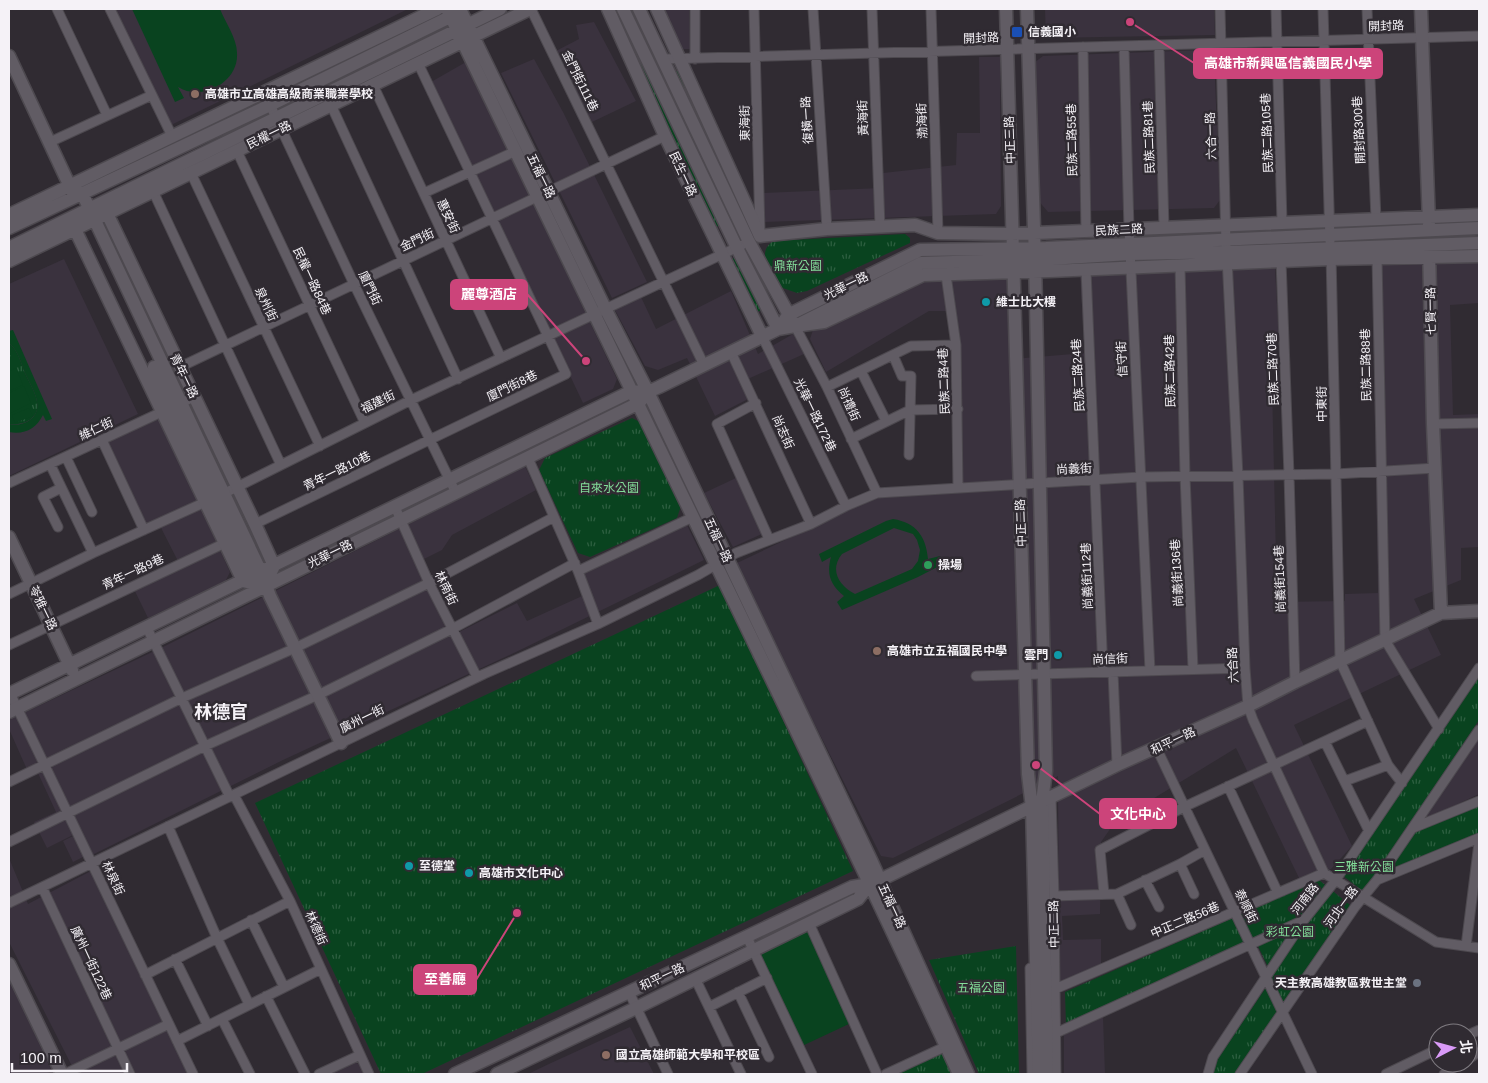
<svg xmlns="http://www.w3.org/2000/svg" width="1488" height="1083" font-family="Helvetica,'Noto Sans TC',sans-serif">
  <defs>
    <pattern id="grass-tufts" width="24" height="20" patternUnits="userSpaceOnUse" patternTransform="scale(1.25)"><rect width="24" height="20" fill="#09431f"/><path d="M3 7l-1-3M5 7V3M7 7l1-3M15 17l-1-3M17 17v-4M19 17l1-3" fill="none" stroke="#2d5f40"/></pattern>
  </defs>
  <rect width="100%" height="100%" fill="#302b32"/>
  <!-- built -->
  <path fill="#3a323e" d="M115 9H408L171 125Z
    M663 9H689L690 49H682Z
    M1045 9H1214L1215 35 1046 38Z
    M594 22 636 101 592 122 556 51 579 39 576 25Z
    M1202 50 1214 56 1220 200 1214 208 1048 212 1037 199 1034 63 1043 56Z
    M979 57H1000L1001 206 996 214 763 222V193L881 188 883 173 956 165 957 133H980Z
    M534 59 563 112 647 282 612 298 501 73Z
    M466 62 617 379 613 389 583 403 431 82Z
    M64 259 138 414 9 476V284Z
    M1479 260V303L1450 305 1453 415 1479 414V547L1461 548V580L1414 599 1441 655 1294 725 1352 846 1331 869 1300 880 1236 748 1115 822 1101 842 1100 914 1062 916 1063 940 1101 939V967L1059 985 1058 776 893 858 881 856 737 570V563L878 496 961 492 960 337 950 278 1010 275 1012 359 1085 353 1080 276 1275 267 1279 342H1271L1277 602 1345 601V594L1378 593 1372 265Z
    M942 277 948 311H929L826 372 810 339 813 330 924 278Z
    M731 291 758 354 793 334 804 354 741 382 750 398 715 416 687 358 658 370 645 366 615 310 641 297 656 329Z
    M160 419 230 572 225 582 148 618 131 583 179 563 157 520 146 524 106 440Z
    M525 466 536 490 452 535 442 550 422 560 457 633 517 603 527 621 591 592 583 572 687 525 704 560 518 651 283 760 92 855 81 831 47 848 34 822 56 812 37 771 29 774 9 729V720L165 646Z
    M736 478 764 533 733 547 704 493Z
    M1479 734V794L1426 819 1423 817Z
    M75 835 85 856 73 862 63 841Z
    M9 858 28 904 91 871 189 1074H76L9 942Z
    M9 979 52 1071 45 1074H9Z
    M1103 1017 1105 1074H1064V1035Z
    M630 1027 654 1074H528L551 1063Z
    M352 1062 360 1064 365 1074H328Z"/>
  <!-- grass -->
  <path fill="url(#grass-tufts)" d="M610 9H618L717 220 719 224 715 230Z
    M676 71H679L737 196 732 198 674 72Z
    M905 234 910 238V243L807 291 797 293 780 287C772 271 755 254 773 241Z
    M736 258 761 305V310L756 313 731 259Z
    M9 343C18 350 21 363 25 373 29 382 36 393 37 402 40 419 23 426 9 424Z
    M632 418 642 423 681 506 677 518 590 557 578 553 539 470 545 458Z
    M720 585 853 871 422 1074H381L255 803Z
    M1479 675V720L1364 892 1342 875Z
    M1479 804V835L1387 872 1413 831Z
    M1319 880 1350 905 1243 1062 1238 1074H1213L1217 1060 1273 977 1255 940 1066 1025 1065 992Z
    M1016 946 1019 1074H979L929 960Z
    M941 1051 952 1074H891Z"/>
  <!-- garden -->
  <path fill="#09431f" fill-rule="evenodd" d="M132 9H220C225 22 237 38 237 53 239 82 202 102 178 87L184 98 175 102Z
    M13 330 52 419 46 421 43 415C36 429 24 435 9 432V424C22 427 40 419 37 402 36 393 29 382 25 373 21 363 18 350 9 343V331Z
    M16 368 23 385 9 391V371Z
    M24 386 31 403 9 414V393Z
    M29 408 33 416 15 423 12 415Z
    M893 519C917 523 926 537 928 559L940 556 943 564 918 577 842 610 837 602 844 596C831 585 826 575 831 557L822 562 819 554 886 521ZM894 528 913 534 917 540 920 550 918 561 912 569 855 594C839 586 829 570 842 554Z
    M809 928 851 1023 802 1046 759 952Z"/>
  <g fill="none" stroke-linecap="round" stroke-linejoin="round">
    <!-- street casing -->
    <g stroke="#4d494f" stroke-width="11">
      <path id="street" d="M57 9 107 115
        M110 9 172 136
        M531 9 704 365
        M695 9V59
        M754 9 760 231
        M813 9 827 229
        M872 9 880 227
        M931 9 938 233
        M1220 9 1226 245
        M1276 9 1282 223
        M1323 9 1330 241
        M1367 9 1376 219
        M1159 45 1164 228
        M1124 46 1129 229 1150 671
        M1083 47 1086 232
        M663 59 1479 36
        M373 85 501 358
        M264 92 354 284 456 493
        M331 105 458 379
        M50 142 152 95
        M237 151 365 423
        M191 173 320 446
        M153 191 281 465
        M424 193 516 151
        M1331 254 1340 661 1388 765 1402 783
        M1227 258 1238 476 1245 668 1248 706 1253 720 1324 873 1436 942 1479 948
        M1377 258 1385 640 1439 729
        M1281 261 1289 475 1295 682
        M1180 266 1185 476 1193 669
        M1086 270 1103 672
        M946 275 956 345 958 488
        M795 326 827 387 877 493
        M762 336 846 506
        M731 352 811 524
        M893 355 902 376H911L909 455
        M180 367 665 136
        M861 371 886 421
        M827 387 911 346 956 345
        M756 403 717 424 769 539
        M1433 424 1479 423
        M851 439 910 410 958 409
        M102 440 144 530
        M66 457 92 512
        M528 458 578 571 598 624
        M50 464 93 553
        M9 483 194 397
        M395 507 429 583 477 677
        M255 524 566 374 418 63
        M58 527 43 497 61 488
        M578 571 693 517
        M9 594 93 553 223 494 411 400 742 245
        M147 628 230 797
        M9 645 225 543
        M1113 672 1117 765
        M976 676 1245 668
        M10 693 193 1074
        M1325 742 1369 831
        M1157 749 1312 1074
        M1345 781 1388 765
        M9 782 182 698 295 648 429 583 554 517
        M1228 786 1278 893
        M234 795 290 901 369 1074
        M1051 798 1054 896 1056 1074
        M168 826 217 938 249 1004
        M1413 828 1479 801
        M9 842 205 746 318 695 452 629 575 563
        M1180 864 1194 894
        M1145 880 1159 907
        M1377 880 1479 838
        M42 887 130 1074
        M1104 894 1100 850 1184 807 1368 721
        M1117 894 1131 925
        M1054 896 1117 894 1180 864 1205 850
        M9 903 484 674 598 624 698 575 736 553 811 524 846 506 877 493 1140 477 1336 474 1436 468
        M251 920 284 987
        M809 923 877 1074
        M747 937 812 1074
        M1466 946 1479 843
        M175 959 208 1026
        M1030 968 1032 1074
        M145 975 290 901
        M695 978 741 1074
        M1055 989 1324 873
        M629 992 668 1074
        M738 992 769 1057
        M266 996 305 1074
        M709 1007 767 978
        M222 1019 250 1074
        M1056 1033 1304 920
        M1468 1035 1479 1030
        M177 1041 321 969
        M1468 1059 1479 1052
        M65 1074 169 1024
        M319 1074 360 1055
        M886 1074 951 1044
        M1208 1074 1213 1057 1266 977 1304 920 1335 881 1479 668
        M1240 1074 1355 907 1377 880 1479 730
        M1386 1074 1438 1049
        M1444 1074 1461 1063"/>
    </g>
    <!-- secondary casing -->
    <g stroke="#4d494f" stroke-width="15">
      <path id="secondary" d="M447 9C617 364 793 717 959 1074
        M460 9 605 308 648 392 871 860 968 1074
        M608 9 665 136 762 336
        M623 9 737 248 778 329
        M639 9 749 242 795 326 824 322 923 275 1050 271 1331 259 1479 256
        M657 9 760 236 827 229 915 225 938 233 1012 234 1479 215
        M1006 9 1028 774 1032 808 1039 1074
        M1027 9 1035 259 1046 771 1042 802 1047 1074
        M1421 9 1429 223
        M9 56 73 193
        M71 185 82 193 261 572 270 596 341 743
        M104 207 255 524 274 566 271 572
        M9 215 437 9
        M72 223 243 581 251 583
        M9 228 270 105 458 13
        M9 248 500 9
        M1429 248 1433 424 1441 613
        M9 261 530 9
        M784 321 788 315 920 250 1046 248 1479 228
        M154 367 252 576 257 580
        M9 537 72 670
        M9 694 632 391 641 392
        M9 712 639 403 648 392 659 387 778 329 795 326 921 263 1050 259 1130 254 1227 252 1479 243
        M9 964 62 1074
        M455 1074 852 887 870 884 880 880 1117 765 1248 706 1295 682 1441 613 1479 611
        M497 1074 636 1008 852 902 858 899 870 884"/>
    </g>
    <!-- street -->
    <use href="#street" stroke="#615c64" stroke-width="9"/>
    <!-- secondary -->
    <use href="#secondary" stroke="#615c64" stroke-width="12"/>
  </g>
  <!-- markers -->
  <rect fill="#1a4fb4" stroke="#302b32" stroke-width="2" x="1011" y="26" width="12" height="12" rx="2.5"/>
  <g fill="#8d6e63" stroke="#302b32" stroke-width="2">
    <circle cx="195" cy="94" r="5"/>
    <circle cx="877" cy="651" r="5"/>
    <circle cx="606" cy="1055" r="5"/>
  </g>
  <g fill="#0f9aa8" stroke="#302b32" stroke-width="2">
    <circle cx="986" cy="302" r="5"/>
    <circle cx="1058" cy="655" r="5"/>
    <circle cx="409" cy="866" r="5"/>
    <circle cx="469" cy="873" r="5"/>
  </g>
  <circle fill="#2e9e5b" stroke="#302b32" stroke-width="2" cx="928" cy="565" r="5"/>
  <circle fill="#6b7280" stroke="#302b32" stroke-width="2" cx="1417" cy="983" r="5"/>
  <g text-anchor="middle" stroke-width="5" stroke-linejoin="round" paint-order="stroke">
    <!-- street labels -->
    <g font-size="12" fill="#f5f2f7" stroke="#302b32">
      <text transform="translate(1386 26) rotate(-2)" y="4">開封路</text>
      <text transform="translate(981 38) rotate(-2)" y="4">開封路</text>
      <text transform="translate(580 81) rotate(64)" y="4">金門街111巷</text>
      <text transform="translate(863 118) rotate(-92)" y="4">黃海街</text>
      <text transform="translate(807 120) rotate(-94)" y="4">復橫一路</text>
      <text transform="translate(922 121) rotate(-92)" y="4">渤海街</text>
      <text transform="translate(745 123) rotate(-91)" y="4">東海街</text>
      <text transform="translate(1359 130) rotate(-93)" y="4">開封路300巷</text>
      <text transform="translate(1267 133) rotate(-92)" y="4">民族二路105巷</text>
      <text transform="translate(269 135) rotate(-26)" y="4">民權一路</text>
      <text transform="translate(1211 136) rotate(-92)" y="4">六合一路</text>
      <text transform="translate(1149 137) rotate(-92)" y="4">民族二路81巷</text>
      <text transform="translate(1010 140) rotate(-92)" y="4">中正三路</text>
      <text transform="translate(1072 140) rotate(-91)" y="4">民族二路55巷</text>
      <text transform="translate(683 174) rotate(65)" y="4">民生一路</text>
      <text transform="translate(541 176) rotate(64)" y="4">五福一路</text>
      <text transform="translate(448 216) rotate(65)" y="4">惠安街</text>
      <text transform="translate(1119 230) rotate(-3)" y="4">民族二路</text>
      <text transform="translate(417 240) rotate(-25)" y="4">金門街</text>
      <text transform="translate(312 281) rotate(65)" y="4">民權一路84巷</text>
      <text transform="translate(846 286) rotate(-26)" y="4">光華一路</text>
      <text transform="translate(370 288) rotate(64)" y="4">廈門街</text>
      <text transform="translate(266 304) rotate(65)" y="4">泉州街</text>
      <text transform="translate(1431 311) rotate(-91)" y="4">七賢一路</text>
      <text transform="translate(1122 359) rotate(-93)" y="4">信守街</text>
      <text transform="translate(1366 365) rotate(-91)" y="4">民族二路88巷</text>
      <text transform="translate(1273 369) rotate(-92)" y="4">民族二路70巷</text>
      <text transform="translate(1170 371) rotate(-91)" y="4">民族二路42巷</text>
      <text transform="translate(1078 375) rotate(-93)" y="4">民族二路24巷</text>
      <text transform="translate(184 376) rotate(64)" y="4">青年一路</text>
      <text transform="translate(944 381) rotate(-92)" y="4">民族二路4巷</text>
      <text transform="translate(512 386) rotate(-26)" y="4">廈門街8巷</text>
      <text transform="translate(378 402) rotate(-26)" y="4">福建街</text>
      <text transform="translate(849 404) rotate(66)" y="4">尚禮街</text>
      <text transform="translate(1322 404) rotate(-91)" y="4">中東街</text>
      <text transform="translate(815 415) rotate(64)" y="4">光華一路172巷</text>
      <text transform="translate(96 429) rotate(-25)" y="4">維仁街</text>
      <text transform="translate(783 432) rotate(66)" y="4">尚志街</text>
      <text transform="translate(1074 469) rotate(-3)" y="4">尚義街</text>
      <text transform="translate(337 471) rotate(-26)" y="4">青年一路10巷</text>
      <text transform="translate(1021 523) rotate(-92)" y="4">中正二路</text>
      <text transform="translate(718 540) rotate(65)" y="4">五福一路</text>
      <text transform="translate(330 554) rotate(-26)" y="4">光華一路</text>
      <text transform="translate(133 572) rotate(-25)" y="4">青年一路9巷</text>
      <text transform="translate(1177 573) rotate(-93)" y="4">尚義街136巷</text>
      <text transform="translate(1087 576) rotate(-92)" y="4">尚義街112巷</text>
      <text transform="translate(1280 579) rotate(-92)" y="4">尚義街154巷</text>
      <text transform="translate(446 588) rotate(64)" y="4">林南街</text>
      <text transform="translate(43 608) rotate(64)" y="4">苓雅一路</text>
      <text transform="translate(1110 659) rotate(-2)" y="4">尚信街</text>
      <text transform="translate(1233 665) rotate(-93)" y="4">六合路</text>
      <text transform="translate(362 719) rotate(-26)" y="4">廣州一街</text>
      <text transform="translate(1173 741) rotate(-25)" y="4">和平一路</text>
      <text transform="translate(113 878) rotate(65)" y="4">林泉街</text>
      <text transform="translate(1305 899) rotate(-52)" y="4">河南路</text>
      <text transform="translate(892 906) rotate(65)" y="4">五福一路</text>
      <text transform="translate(1246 906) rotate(64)" y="4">泰順街</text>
      <text transform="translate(1341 907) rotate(-54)" y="4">河北一路</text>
      <text transform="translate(1185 920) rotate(-23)" y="4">中正二路56巷</text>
      <text transform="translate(1054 924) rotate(-91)" y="4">中正二路</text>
      <text transform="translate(316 928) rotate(66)" y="4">林德街</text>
      <text transform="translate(91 963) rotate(65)" y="4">廣州一街122巷</text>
      <text transform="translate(662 977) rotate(-25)" y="4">和平一路</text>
    </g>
    <!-- poi labels -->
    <g font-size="12" font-weight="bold" fill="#f5f2f7" stroke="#302b32" text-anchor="start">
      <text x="1028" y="36">信義國小</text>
      <text x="205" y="98">高雄市立高雄高級商業職業學校</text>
      <text x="996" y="306">維士比大樓</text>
      <text x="938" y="569">操場</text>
      <text x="887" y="655">高雄市立五福國民中學</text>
      <text x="1048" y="659" text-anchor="end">雲門</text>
      <text x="419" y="870">至德堂</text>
      <text x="479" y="877">高雄市文化中心</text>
      <text x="1407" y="987" text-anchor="end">天主教高雄教區救世主堂</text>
      <text x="616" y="1059">國立高雄師範大學和平校區</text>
    </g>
    <!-- park labels -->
    <g font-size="12" fill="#83dd99" stroke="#302b32">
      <text x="798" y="270">鼎新公園</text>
      <text x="609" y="492">自來水公園</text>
      <text x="1364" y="871">三雅新公園</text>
      <text x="1290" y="936">彩虹公園</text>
      <text x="981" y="992">五福公園</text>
    </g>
    <!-- district labels -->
    <g font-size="18" font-weight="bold" fill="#f5f2f7" stroke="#302b32">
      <text x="221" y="718">林德官</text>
    </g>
  </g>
  <!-- callouts -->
  <path fill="none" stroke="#cc447a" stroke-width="2" d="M1130 22L1194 63M586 361L527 294M1036 765L1100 814M517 913L476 980"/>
  <g fill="#cc447a" stroke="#302b32" stroke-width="2">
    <circle cx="1130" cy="22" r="5"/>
    <circle cx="586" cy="361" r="5"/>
    <circle cx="1036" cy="765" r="5"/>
    <circle cx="517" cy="913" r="5"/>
  </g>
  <g fill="#cc447a" stroke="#cc447a" stroke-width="2">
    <rect x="1194" y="49" width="188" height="29" rx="5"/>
    <rect x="451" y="280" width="76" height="29" rx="5"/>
    <rect x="1100" y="799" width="76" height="29" rx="5"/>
    <rect x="414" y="965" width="62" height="29" rx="5"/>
  </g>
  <g font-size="14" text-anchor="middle" font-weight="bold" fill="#fff">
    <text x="1288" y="68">高雄市新興區信義國民小學</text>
    <text x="489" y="299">麗尊酒店</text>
    <text x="1138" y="819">文化中心</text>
    <text x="445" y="984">至善廳</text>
  </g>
  <!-- border -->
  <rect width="1488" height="1083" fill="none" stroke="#f5f2f7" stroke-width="20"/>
  <!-- north arrow -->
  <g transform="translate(1453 1048) rotate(84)"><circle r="24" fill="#302b32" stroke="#7f7b81"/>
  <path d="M0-4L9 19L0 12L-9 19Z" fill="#d99af7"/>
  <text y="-8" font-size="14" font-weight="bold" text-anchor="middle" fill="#f5f2f7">北</text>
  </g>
  <!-- scale -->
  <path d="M12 1063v8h115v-8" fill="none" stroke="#f5f2f7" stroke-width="2.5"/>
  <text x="20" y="1063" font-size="15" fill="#f5f2f7" stroke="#302b32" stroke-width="4" paint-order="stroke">100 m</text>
</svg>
